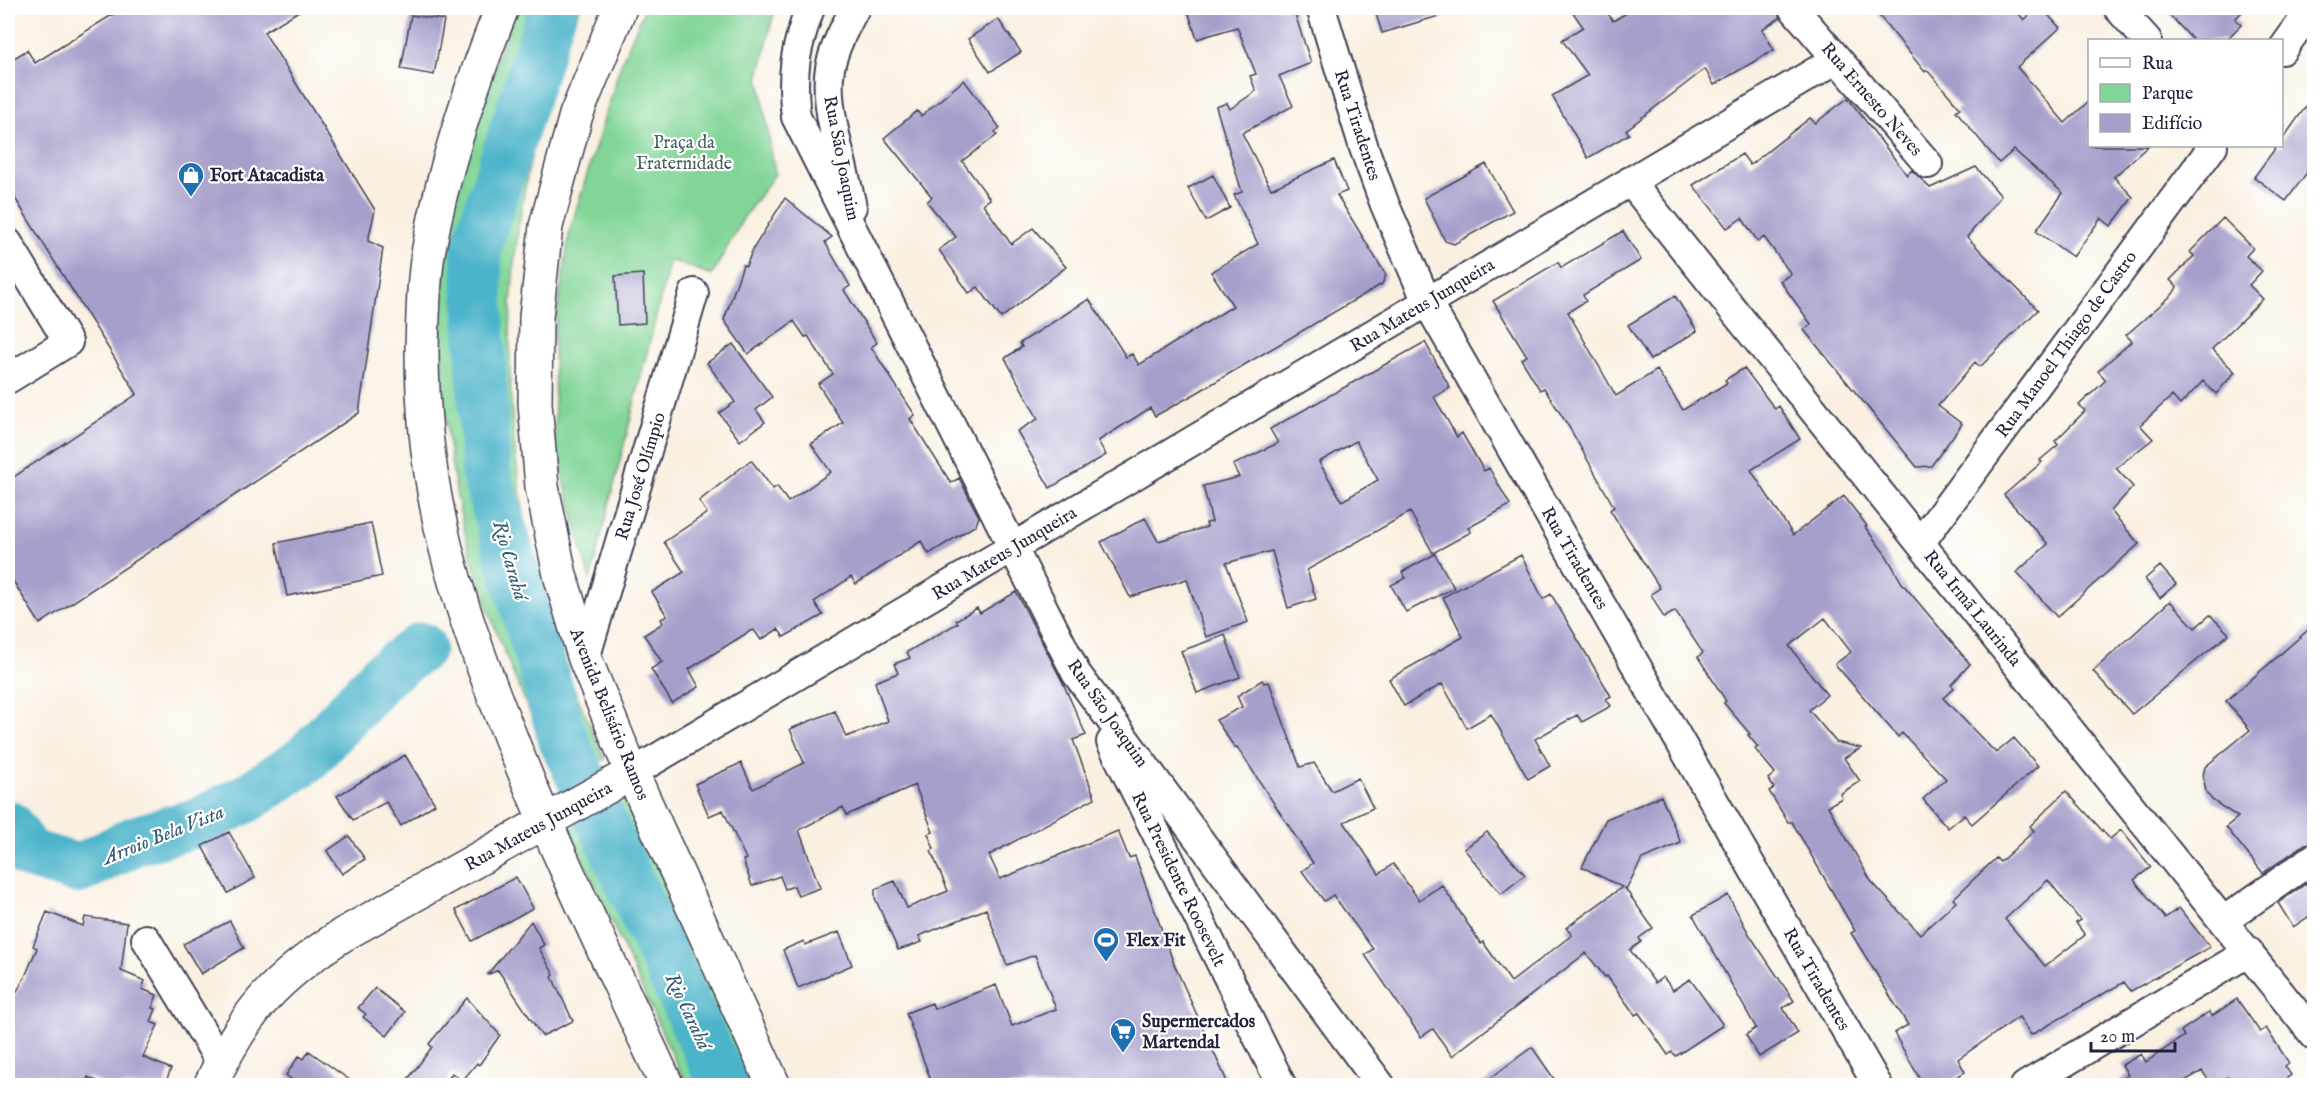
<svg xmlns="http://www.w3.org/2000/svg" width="2322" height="1093" font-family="'IM FELL English',serif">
  <rect width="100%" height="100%" fill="#fff"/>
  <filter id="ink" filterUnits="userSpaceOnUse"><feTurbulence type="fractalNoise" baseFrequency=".0167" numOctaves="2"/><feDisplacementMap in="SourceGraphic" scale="12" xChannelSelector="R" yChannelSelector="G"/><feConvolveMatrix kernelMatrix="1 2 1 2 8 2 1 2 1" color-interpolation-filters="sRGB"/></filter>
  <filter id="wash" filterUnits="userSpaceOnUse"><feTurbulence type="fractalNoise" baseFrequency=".008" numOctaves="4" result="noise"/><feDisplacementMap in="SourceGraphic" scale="24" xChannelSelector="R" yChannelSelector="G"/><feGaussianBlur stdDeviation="1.35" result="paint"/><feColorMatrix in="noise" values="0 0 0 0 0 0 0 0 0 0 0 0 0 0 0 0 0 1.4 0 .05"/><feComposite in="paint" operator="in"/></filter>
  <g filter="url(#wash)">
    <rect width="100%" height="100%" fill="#f9f0e1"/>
    <!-- green -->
    <path fill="#82d597" stroke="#527c69" stroke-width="1.5" d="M514 8H580C500 190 490 403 542 594 557 651 580 705 605 759L560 782C535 724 508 666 487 606 443 486 427 314 456 189 470 129 495 67 514 8Z
      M645 8H775L759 76 775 174 744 217 712 275 670 260 590 581 555 446 554 332 570 230 621 64Z
      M629 801 755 1085H686L569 829Z"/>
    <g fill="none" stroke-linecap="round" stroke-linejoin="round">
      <!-- river -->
      <path stroke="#4cb4ca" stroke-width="50" d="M553 8 476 249 486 473 563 739 724 1086
        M8 825 29 854 79 869 134 841 199 822 247 798 306 759 381 677 421 647"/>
    </g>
    <g id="blocks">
      <!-- building -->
      <path fill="#a69fcb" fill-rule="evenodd" d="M123 8H304L264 32 375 210 368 241 383 248 359 413 40 624 8 573V481L137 394 8 187V62L27 50 35 63Z
        M1187 8H1293L1311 63 1279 76 1293 106 1242 133 1271 189 1334 160 1347 191 1337 195 1386 275 1382 284 1193 395 1155 416 1150 408 1098 441 1106 455 1050 488 1017 431 1038 419 1005 358 1022 347 1020 343 1089 299 1126 357 1132 354 1139 365 1233 306 1211 272 1258 244 1234 195 1242 192 1216 107 1227 103 1230 109 1256 91 1250 76 1256 74 1237 27 1197 39Z
        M1374 8H1448L1449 13 1382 33Z
        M1570 8H1604L1613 21 1635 8H1777L1780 18 1762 29 1774 50 1714 85 1705 69 1626 130 1629 134 1588 158 1552 96 1588 75 1562 40 1583 27Z
        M1873 8H2014L2024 20 2038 8H2042L2060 28 2017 67 2065 123 2090 100V146H2148L2114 177 2133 197 2111 226 2101 218 2073 257 2036 231 2063 193 2014 150 1999 163 1956 111 1960 108 1927 70 1925 72Z
        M2163 8H2246L2235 19 2241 25 2226 40H2193Z
        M411 15 444 20 434 75 401 69Z
        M998 19 1021 52 990 72 968 39Z
        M964 80 1000 128 995 132 997 135 962 161 990 199 983 204 1011 244 1033 228 1066 267 1001 318 978 287 969 293 939 250 956 237 927 202 932 197 884 138 917 111 921 116Z
        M2314 95V163L2286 201 2254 177 2277 146H2282V140Z
        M1848 98 1907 175 1912 170 1930 188 1976 167 2001 196 1967 237 2038 310 1980 367 1975 362 1938 406 1962 424 1931 466 1917 467 1804 330 1811 324 1780 281 1791 274 1764 237 1758 242 1742 218 1727 228 1693 185 1742 154 1750 165 1810 118 1815 123Z
        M1486 164 1513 211 1454 244 1445 241 1424 198Z
        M1213 175 1230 208 1206 221 1188 188Z
        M785 198 832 237 825 242 850 286 844 290 877 343 871 347 915 415 910 419 951 483 959 478 979 517 976 525 929 554 921 541 856 584 851 577 814 602 823 615 784 637 778 629 761 640 754 630 750 631 689 669 699 687 672 703 651 669 662 662 644 635 663 623 661 619 667 616 652 592 684 572 664 542 707 513 699 501 751 460 773 489 777 486 788 502 831 472 811 444 843 423 818 384 833 374 808 336 805 337 794 321 748 354 724 320 743 265 746 266 753 249Z
        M2223 218 2253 248 2246 256 2262 271 2249 285 2263 299 2212 349 2235 372 2216 394 2203 381 2180 405 2172 396 2140 425 2153 439 2116 468 2133 487 2111 511 2139 544 2057 617 2017 572 2048 544 2004 495 2042 462 2040 460 2058 445 2055 441 2085 411 2079 405 2106 380 2098 371 2132 341 2126 335 2173 294 2177 287 2170 280 2194 256 2190 252Z
        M1623 231 1641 260 1583 295 1586 301 1568 312 1616 396 1657 370 1683 410 1727 383 1725 380 1744 368 1775 409 1779 406 1800 439 1751 470 1793 535 1844 496 1867 526 1865 527 1886 555 1902 583 1970 664 1951 685 1954 688 1943 698 1996 753 2014 738 2038 766 1972 824 1964 815 1948 828 1923 799 1946 779 1902 733 1898 737 1835 664 1851 652 1825 618 1789 646 1827 695 1809 710 1836 742 1861 748 1844 758 1860 781 1840 794 1842 798 1828 806 1871 881 1920 934 1956 902 1953 899 1996 858 2000 862 2034 831 2030 826 2066 791 2110 839 2121 830 2151 867 2134 880 2165 918 2179 908 2210 947 2131 991 2124 982 2031 1035 2019 1017 1958 1059 1965 1072 1942 1086H1924L1894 1033 1908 1025 1851 933 1855 931 1792 822H1788L1769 791 1774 788 1768 779 1775 773 1755 749 1758 747 1748 735 1750 734 1724 703 1726 701 1698 657 1703 653 1675 611 1664 618 1651 594 1660 588 1610 510 1614 507 1569 427 1544 388 1540 390 1521 359 1527 356 1493 301 1558 262 1561 268ZM2048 880 2080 920 2076 923 2085 935 2045 966 2005 919Z
        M643 274 645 323 618 325 615 276Z
        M1675 296 1697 331 1650 360 1628 325Z
        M1425 342 1450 388 1434 397 1457 437 1462 433 1484 471 1489 468 1510 505 1468 528 1471 532 1433 553 1410 512 1307 570 1316 599 1288 608 1272 551 1226 563 1248 622 1206 637 1187 579 1130 597 1101 542 1145 518 1158 541 1207 527 1206 523 1212 522 1203 486 1239 477 1233 465 1278 443 1270 429ZM1356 441 1378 480 1342 501 1319 462Z
        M733 344 772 397 756 410 765 422 740 441 719 413 735 402 707 363Z
        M371 523 382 576 287 596 276 543Z
        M1435 554 1454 588 1406 612 1391 585 1406 578 1402 572Z
        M1521 555 1543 599 1551 594 1611 696 1606 699 1611 706 1582 722 1577 715 1535 739 1550 766 1528 779 1491 714 1467 728 1442 684 1404 706 1389 679 1463 637 1443 597Z
        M2160 566 2176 584 2160 598 2145 579Z
        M1016 592 1063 683 1086 735 1073 740 1095 798 989 855 1000 879 1118 831 1129 858 1135 856 1174 964 1229 1086H933L906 1013 932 1003 934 1009 996 985 1012 1026 1056 1009 1035 955 1007 965 986 909 919 936 922 942 898 950 875 898V889L895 881 907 908 948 891 931 851 934 849 928 834 933 832 915 785 847 815 843 807 799 830 820 888 798 896 794 886 785 889 780 876 752 886 743 860 746 859 723 810 709 816 695 784 741 763 753 789 804 763 790 729 835 711 846 737 888 721 875 682 898 673 894 664 910 658 907 652 958 623 956 620 977 608 980 613Z
        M2170 601 2195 628 2210 615 2229 634 2132 714 2093 671Z
        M2314 625V842L2305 844 2263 873 2226 827 2238 817 2212 800 2206 792 2203 776 2205 767 2250 730 2226 701Z
        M1225 635 1240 677 1197 693 1181 651Z
        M1262 680 1264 683 1269 682 1300 767 1314 763 1332 791 1358 778 1373 808 1344 822 1379 874 1393 864 1419 900 1442 885 1481 944 1483 942 1511 982 1572 935 1566 928 1622 887 1582 867 1606 819 1661 796 1681 843 1642 859 1626 889 1624 887 1653 928 1639 938 1641 942 1630 950 1655 983 1663 977 1673 990 1690 979 1723 1025 1676 1056 1672 1052 1668 1055 1639 1013 1635 1015 1607 976 1605 977 1586 953 1452 1056 1433 1029 1421 1037 1365 955 1373 949 1333 895 1324 901 1302 871 1313 863 1237 747 1235 748 1216 720 1242 707 1237 696Z
        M405 755 435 804 401 826 386 802 353 820 337 796Z
        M229 832 255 878 228 893 202 846Z
        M1487 832 1525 875 1501 894 1464 849Z
        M349 836 365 859 342 874 327 851Z
        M516 877 533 908 472 941 456 910Z
        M2314 878V913L2293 927 2278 903Z
        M1728 895 1749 934 1794 1001 1783 1008 1798 1033 1759 1057 1746 1035 1756 1028 1693 915Z
        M47 912 83 926 85 917 127 923 121 971 145 981 142 989 157 995 152 1008 156 1009 151 1022 158 1025 143 1057 171 1069 164 1086H108L88 1077 84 1086H8V1007L24 979 37 948 33 946Z
        M230 921 244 948 201 974 183 944Z
        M531 921 544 945 539 948 554 975 552 977 573 1021 542 1036 498 970 487 975Z
        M839 932 852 965 798 988 783 950 804 941 805 945Z
        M375 988 405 1012 387 1036 363 1017 366 1014 358 1008Z
        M467 998 500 1035 479 1065 477 1063 462 1081 452 1073 444 1086H403L432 1047 429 1044Z
        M2237 999 2260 1032 2266 1028 2289 1063 2285 1066 2291 1075 2276 1086H2233L2227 1077 2213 1086 2202 1071 2176 1086H2112L2128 1075 2122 1065 2141 1054 2146 1062 2184 1036 2181 1031 2209 1012 2212 1016Z
        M1532 1047 1559 1086H1480Z
        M309 1051 358 1086H300L286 1075 299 1056 304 1059Z"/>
    </g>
  </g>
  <g filter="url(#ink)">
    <use href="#blocks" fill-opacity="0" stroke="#424154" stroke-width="1.5"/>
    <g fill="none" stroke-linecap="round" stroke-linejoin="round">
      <!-- minor casing -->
      <g stroke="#424154" stroke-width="32">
        <path id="minor" d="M810 8C795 50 791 72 796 117L1076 673 1381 1086
          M1321 8 1364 148 1385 205 1427 302 1878 1086
          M1793 8 1928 164
          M2118 8 2147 40
          M2282 50 2312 8
          M1630 181 2314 1035
          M852 207C844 168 823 105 830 68 834 47 845 27 855 8
          M8 243 68 342 8 379
          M1920 543 2213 146
          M585 659 694 293
          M1111 742 1282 1086
          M632 773 1837 59
          M2223 921 2314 858
          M146 939 221 1063
          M2025 1086 2249 952"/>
      </g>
      <!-- major casing -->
      <g stroke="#424154" stroke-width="36">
        <path id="major" d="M502 8C471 86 444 165 429 248 423 281 423 317 422 350 422 494 455 599 508 731 555 852 613 968 667 1086
          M620 8 576 115 546 226 536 317 535 403 542 487 560 575 585 659 632 773 774 1086
          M210 1086C244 1012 276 977 344 934L632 773"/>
      </g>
      <!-- minor -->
      <use href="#minor" stroke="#fff" stroke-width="28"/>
      <!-- major -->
      <use href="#major" stroke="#fff" stroke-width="33"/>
    </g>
  </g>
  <!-- icons -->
  <defs>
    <g id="shop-pin" transform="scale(1.35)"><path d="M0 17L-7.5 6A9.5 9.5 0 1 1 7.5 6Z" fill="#1f6fb2" stroke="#fff"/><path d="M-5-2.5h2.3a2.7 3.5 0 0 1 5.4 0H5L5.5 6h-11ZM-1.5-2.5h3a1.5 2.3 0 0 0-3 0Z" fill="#fff"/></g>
    <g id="stadium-pin" transform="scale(1.35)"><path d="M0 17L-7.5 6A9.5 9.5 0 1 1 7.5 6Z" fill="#1f6fb2" stroke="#fff"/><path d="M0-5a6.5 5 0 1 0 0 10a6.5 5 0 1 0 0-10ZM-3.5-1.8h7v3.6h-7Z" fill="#fff"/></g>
    <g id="supermarket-pin" transform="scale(1.35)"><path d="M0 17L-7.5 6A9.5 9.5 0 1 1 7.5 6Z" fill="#1f6fb2" stroke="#fff"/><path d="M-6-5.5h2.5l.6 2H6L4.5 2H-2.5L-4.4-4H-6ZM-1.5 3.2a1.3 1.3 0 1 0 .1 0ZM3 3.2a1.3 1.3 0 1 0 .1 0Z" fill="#fff"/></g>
  </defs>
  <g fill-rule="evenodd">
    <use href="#shop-pin" x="191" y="175"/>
    <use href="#stadium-pin" x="1106" y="940"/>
    <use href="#supermarket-pin" x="1123" y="1031"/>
  </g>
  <g text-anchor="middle" stroke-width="4.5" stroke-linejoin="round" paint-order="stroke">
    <!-- street labels -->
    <g font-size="18" fill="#22223b" stroke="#fff">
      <text transform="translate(1872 99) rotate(49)" y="6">Rua Ernesto Neves</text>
      <text transform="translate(1358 125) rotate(72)" y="6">Rua Tiradentes</text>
      <text transform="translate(842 158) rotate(79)" y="6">Rua São Joaquim</text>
      <text transform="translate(1422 305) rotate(-31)" y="6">Rua Mateus Junqueira</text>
      <text transform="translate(2066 344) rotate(-54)" y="6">Rua Manoel Thiago de Castro</text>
      <text transform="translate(640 476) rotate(-73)" y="6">Rua José Olímpio</text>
      <text transform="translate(1004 553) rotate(-31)" y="6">Rua Mateus Junqueira</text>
      <text transform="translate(1575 558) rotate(60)" y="6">Rua Tiradentes</text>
      <text transform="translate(1973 608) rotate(51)" y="6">Rua Irmã Laurinda</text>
      <text transform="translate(1108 713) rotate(55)" y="6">Rua São Joaquim</text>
      <text transform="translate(610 714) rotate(68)" y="6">Avenida Belisário Ramos</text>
      <text transform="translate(538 826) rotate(-29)" y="6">Rua Mateus Junqueira</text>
      <text transform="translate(1179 879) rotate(64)" y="6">Rua Presidente Roosevelt</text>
      <text transform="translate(1817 979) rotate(60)" y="6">Rua Tiradentes</text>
    </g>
    <!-- park labels -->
    <g font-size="18" fill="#44615b" stroke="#fff">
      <text x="684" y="148">Praça da<tspan x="684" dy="21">Fraternidade</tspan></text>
    </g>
    <!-- poi labels -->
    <g font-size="18" font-weight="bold" fill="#22223b" stroke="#fff" text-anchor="start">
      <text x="210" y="181">Fort Atacadista</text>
      <text x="1126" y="946">Flex Fit</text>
      <text x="1142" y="1027">Supermercados<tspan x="1142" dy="21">Martendal</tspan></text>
    </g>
    <!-- water labels -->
    <g font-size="20" font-style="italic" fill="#335c74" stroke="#fff">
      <text transform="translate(511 560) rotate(74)" y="7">Rio Carahá</text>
      <text transform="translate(163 834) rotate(-22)" y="7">Arroio Bela Vista</text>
      <text transform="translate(689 1011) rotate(65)" y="7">Rio Carahá</text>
    </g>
  </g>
  <!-- margin -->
  <rect width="2322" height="1093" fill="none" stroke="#fff" stroke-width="30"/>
  <!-- legend -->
  <rect x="2088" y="39" width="195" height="108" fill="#ffffff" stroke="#a7a7b1" stroke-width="1.5"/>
  <rect x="2100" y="58" width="30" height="9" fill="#ffffff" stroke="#a7a7b1" stroke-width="1.5"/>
  <text x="2142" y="69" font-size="18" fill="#22223b">Rua</text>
  <rect x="2100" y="84" width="30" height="18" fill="#82d597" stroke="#a7a7b1" stroke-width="1.5"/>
  <text x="2142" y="99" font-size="18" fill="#22223b">Parque</text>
  <rect x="2100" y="114" width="30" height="18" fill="#a69fcb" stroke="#a7a7b1" stroke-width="1.5"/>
  <text x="2142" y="129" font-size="18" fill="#22223b">Edifício</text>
  <!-- scale -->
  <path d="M2091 1042v9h84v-9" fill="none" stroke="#22223b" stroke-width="3"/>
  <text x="2100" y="1042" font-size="18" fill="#22223b" stroke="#ffffff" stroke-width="4.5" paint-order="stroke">20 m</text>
</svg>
